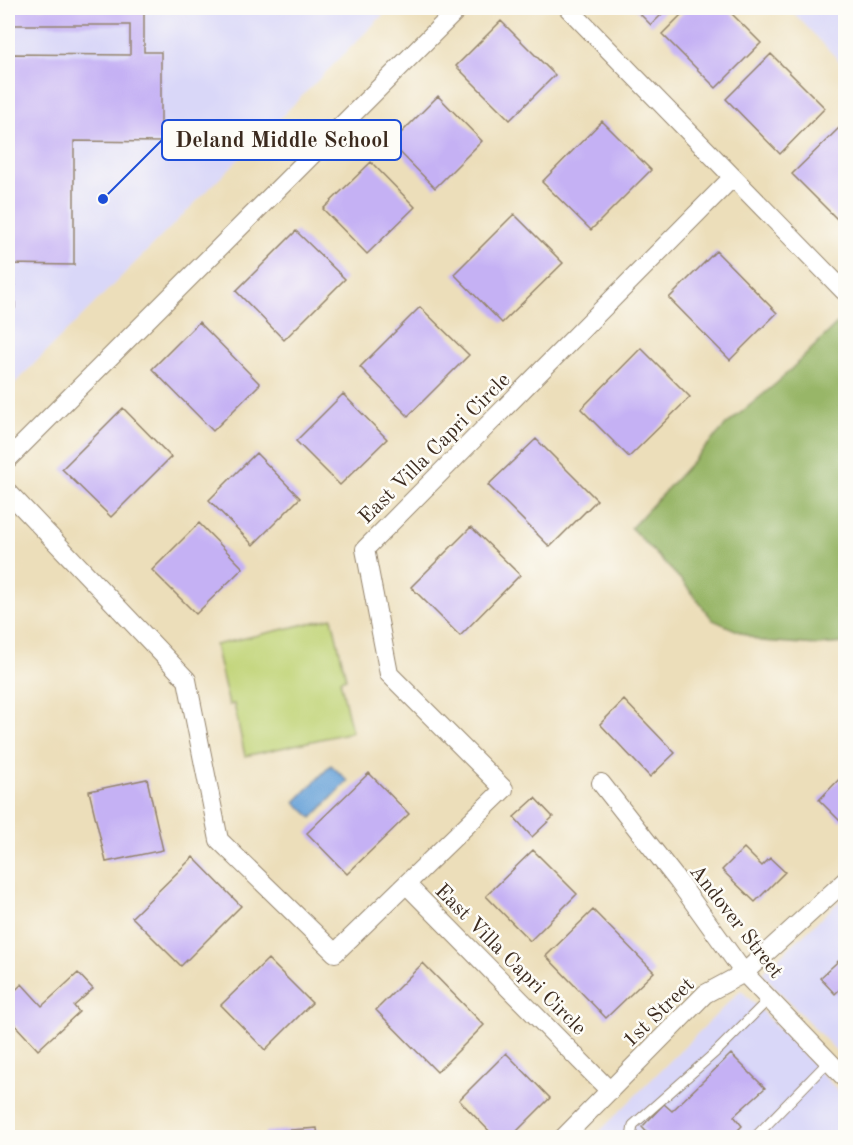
<svg xmlns="http://www.w3.org/2000/svg" width="853" height="1145" font-family="'Old Standard TT',serif">
  <rect width="100%" height="100%" fill="#fdfcf7"/>
  <filter id="ink" filterUnits="userSpaceOnUse"><feTurbulence type="fractalNoise" baseFrequency=".0167" numOctaves="2"/><feDisplacementMap in="SourceGraphic" scale="12" xChannelSelector="R" yChannelSelector="G"/><feConvolveMatrix kernelMatrix="1 2 1 2 8 2 1 2 1" color-interpolation-filters="sRGB"/></filter>
  <filter id="wash" filterUnits="userSpaceOnUse"><feTurbulence type="fractalNoise" baseFrequency=".008" numOctaves="4" result="noise"/><feDisplacementMap in="SourceGraphic" scale="24" xChannelSelector="R" yChannelSelector="G"/><feGaussianBlur stdDeviation="1.35" result="paint"/><feColorMatrix in="noise" values="0 0 0 0 0 0 0 0 0 0 0 0 0 0 0 0 0 1.4 0 .05"/><feComposite in="paint" operator="in"/></filter>
  <g filter="url(#wash)">
    <rect width="100%" height="100%" fill="#ecdeba"/>
    <!-- built -->
    <path fill="#d9d7f8" d="M8 8H390L8 390Z
      M789 8H845V67Z
      M845 896V1060L762 973Z
      M741 990 845 1098V1137L593 1138Z"/>
    <!-- green -->
    <path fill="#c1d478" stroke="#7e7f4b" stroke-width="1.5" d="M332 618 346 678 340 680 352 732 245 756 234 704 229 705 215 645Z"/>
    <!-- forest -->
    <path fill="#98b668" stroke="#6a7043" stroke-width="1.5" d="M845 316V643L818 645 760 641 713 620 683 582 631 528 726 425 778 382Z"/>
    <!-- water -->
    <path fill="#68a2d8" stroke="#52667b" stroke-width="1.5" d="M331 765 348 781 312 818 295 802Z"/>
    <g id="blocks">
      <!-- building -->
      <path fill="#c5b1f4" d="M8 8H144V52H161V142L74 141V265L8 264V54L130 55V25H8Z
        M634 8H668L651 25Z
        M688 8H726L761 43 716 88 662 34Z
        M501 21 555 75 510 120 456 66Z
        M771 54 825 108 780 154 726 99Z
        M438 96 482 141 435 188 391 143Z
        M602 121 651 170 591 230 542 182Z
        M839 128 846 134V228L792 174Z
        M371 162 415 207 367 254 323 209Z
        M514 214 563 263 502 323 454 274Z
        M296 231 345 279 284 340 236 291Z
        M716 251 777 313 730 360 669 298Z
        M8 268H14L15 308H8Z
        M420 307 469 355 408 416 360 367Z
        M199 322 260 384 213 431 152 369Z
        M641 348 690 397 629 457 581 409Z
        M343 394 387 439 340 485 296 441Z
        M123 408 171 457 111 517 62 469Z
        M536 439 597 500 550 547 488 485Z
        M256 453 300 498 253 545 209 500Z
        M199 523 243 568 196 614 152 570Z
        M471 527 520 575 460 636 411 587Z
        M624 700 675 753 650 777 600 724Z
        M846 772V816L840 821 819 800Z
        M369 773 409 814 347 874 307 833Z
        M147 779 163 850 106 862 89 791Z
        M535 798 553 817 532 837 514 817Z
        M744 848 762 866 770 858 785 872 755 902 722 870Z
        M533 850 577 894 530 941 486 896Z
        M193 857 241 906 181 966 132 917Z
        M593 910 654 972 606 1018 546 956Z
        M846 954V983L835 994 820 978Z
        M268 959 312 1003 265 1050 221 1005Z
        M423 963 484 1025 437 1072 376 1010Z
        M78 973 93 989 74 1006 79 1012 38 1050 15 1025 8 1031V997L22 984 42 1006Z
        M506 1053 550 1098 510 1138H496L459 1100Z
        M731 1054 765 1088 734 1116 742 1126 730 1138H652L642 1127 664 1104 672 1111Z
        M317 1128 318 1138H265V1132Z"/>
    </g>
  </g>
  <g filter="url(#ink)">
    <use href="#blocks" fill-opacity="0" stroke="#94846c" stroke-width="1.5"/>
    <g fill="none" stroke-linecap="round" stroke-linejoin="round">
      <!-- lane casing -->
      <g stroke="#94846c" stroke-width="11">
        <path id="lane" d="M631 1138 633 1125 718 1050 769 999
          M754 1138 829 1061
          M845 1138 846 1137"/>
      </g>
      <!-- street casing -->
      <g stroke="#94846c" stroke-width="20">
        <path id="street" d="M568 8 844 291
          M8 459 459 8
          M8 492 187 680 219 840 335 953 504 789 389 674 365 549 733 177
          M601 783 678 881 744 973 846 1079
          M406 884 610 1091
          M563 1138 705 994 744 973 846 880"/>
      </g>
      <!-- lane -->
      <use href="#lane" stroke="#fff" stroke-width="9"/>
      <!-- street -->
      <use href="#street" stroke="#fff" stroke-width="18"/>
    </g>
  </g>
  <g text-anchor="middle" stroke-width="5" stroke-linejoin="round" paint-order="stroke">
    <!-- street labels -->
    <g font-size="21" fill="#3b2a1e" stroke="#fdfcf7">
      <text transform="translate(434 448) rotate(-45)" y="7">East Villa Capri Circle</text>
      <text transform="translate(737 921) rotate(52)" y="7">Andover Street</text>
      <text transform="translate(511 959) rotate(45)" y="7">East Villa Capri Circle</text>
      <text transform="translate(658 1012) rotate(-44)" y="7">1st Street</text>
    </g>
  </g>
  <!-- callouts -->
  <path fill="none" stroke="#1d4ed8" stroke-width="2" d="M103 199L162 140"/>
  <circle fill="#1d4ed8" stroke="#fdfcf7" stroke-width="2" cx="103" cy="199" r="6"/>
  <rect fill="#fdfcf7" stroke="#1d4ed8" stroke-width="2" x="162" y="120" width="239" height="40" rx="6"/>
  <g font-size="22" text-anchor="middle" font-weight="bold" fill="#3b2a1e">
    <text x="282" y="147">Deland Middle School</text>
  </g>
  <!-- margin -->
  <rect width="853" height="1145" fill="none" stroke="#fdfcf7" stroke-width="30"/>
</svg>
